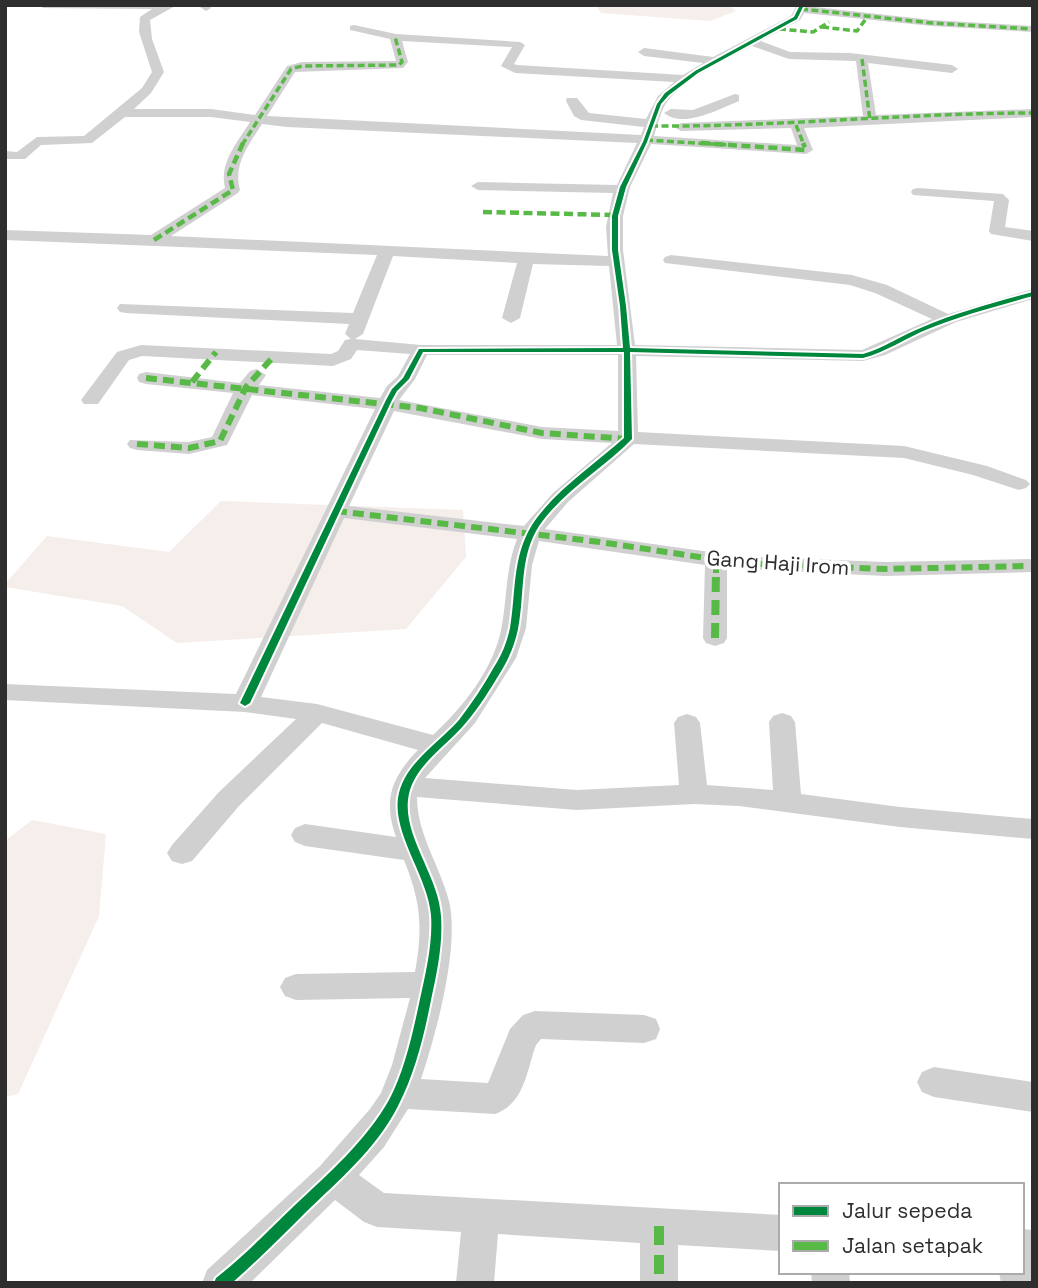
<svg xmlns="http://www.w3.org/2000/svg" width="1038" height="1288" font-family="'Space Grotesk',sans-serif">
  <rect width="100%" height="100%" fill="#fff"/>
  <!-- green -->
  <path fill="#f5eeeb" d="M596 5H729L736 11 710 21 601 13Z
    M221 501 463 510 466 557 406 629 177 643 122 606 5 587V584L47 536 169 552Z
    M32 820 106 834 99 916 18 1094 5 1097V841Z"/>
  <g fill="none" stroke-linecap="round" stroke-linejoin="round">
    <!-- minor -->
    <path fill="#d0d0d0" fill-rule="evenodd" d="M38 5H177L150 20 152 39 164 72 151 93 134 109H211L255 115 287 66 302 62 396 61 390 39 350 30V26L354 25 396 34 520 42 525 45 514 64 517 65 683 75 703 63 644 56 638 52 644 48 713 57 791 16 797 5 932 20 1033 26V32L932 26 804 13 800 20 761 41 790 52 850 53 952 65 958 69 952 73 868 63 876 115 1033 109V117L804 128 813 150 806 154 651 144 630 187 623 216V250L635 345 862 350 932 319 875 293 850 285 665 263 663 260 665 257 671 255 852 275 887 285 948 314 1033 289V299L956 322 885 355 863 361 636 356 638 432 904 446 987 466 1026 480 1030 484 1026 488 1019 490 973 475 904 458 634 444 568 502 545 529 739 556 885 562 1029 559 1033 560V572L885 576 727 568V638L724 643 715 646 706 643 703 638 705 565 539 541 532 565 526 628 516 658 475 723 425 778 577 790 679 785 674 723 678 717 687 714 696 717 700 723 707 785 773 790 769 722 773 716 782 713 791 716 795 722 801 794 900 807 1033 819V839L900 827 739 806 694 804 577 810 417 797V799C418 836 440 866 449 901 460 947 436 1034 421 1079L488 1083 510 1029 523 1015 535 1011 644 1015 656 1019 660 1029 656 1039 644 1043 541 1039 536 1045C526 1072 525 1103 495 1114L408 1109 384 1147 359 1175 384 1193 781 1215V1251L678 1245V1283H640V1243L498 1234 494 1283H456L461 1232 377 1227 364 1222 335 1200 250 1283H202L207 1270 320 1166 370 1109 381 1093 392 1065 410 998 296 1000 285 996 280 987 285 978 296 974 415 972C423 928 421 902 404 860L305 846 295 842 291 835 295 828 305 824 396 837C383 800 391 778 418 750L322 723 239 806 192 861 182 864 172 861 167 853 172 845 219 792 296 719 245 712 5 700V684L236 694 375 409 252 395 227 445 189 454 137 450 130 448 127 444 130 440 189 442 212 437 233 393 146 384 139 382 137 378 139 374 146 372 240 383 250 371 257 369 266 375 259 385 380 398 387 386 398 376 410 354 357 350 351 359 333 366 142 356 129 360 98 404H84L81 400 117 352 141 345 331 354 338 351 345 340 351 339 345 334 349 324 126 313 120 312 117 308 120 304 353 313 377 255 5 240V230L151 235 225 188C219 163 237 143 250 122L211 117H125L92 143 41 145 25 159H5V151L17 152 37 137 84 136 142 88 152 72 139 32 140 17 152 9 43 8ZM402 41 512 47 501 66 515 73 674 82 658 96 646 119 589 113 577 98H567L566 101 574 116 581 120 644 127 641 135 267 116 295 72 403 68 408 62ZM752 46 789 59 856 61 863 116 681 123 674 127 681 131 791 128 797 145 654 136C657 126 660 114 665 105 679 82 729 58 752 46ZM262 124 287 127 637 143 617 185 478 182 471 186 478 190 613 193 606 227 608 256 171 236 238 193 240 190C233 164 248 146 262 124ZM393 256 517 263 502 318 511 323 520 318 533 264 609 266 617 345H421L355 339 363 334ZM427 355H618V431L542 427 399 400 415 379ZM394 411 542 439 612 443 553 493 524 526 349 506ZM344 518 517 539C506 567 507 596 502 625 495 668 463 707 433 735L317 704 261 697Z
      M197 5H209L211 8 206 11Z
      M735 94 739 95V101C719 109 684 129 664 113L671 109 693 110Z
      M918 188 1003 194 1009 200 1005 227 1033 231V241L991 234 989 231 994 201 913 195 911 192 913 189Z
      M934 1067 1033 1082V1112L934 1097 922 1092 917 1082 922 1072Z
      M1022 1229 1033 1230V1283H1001L999 1272H1022Z
      M811 1272H849L850 1283H812Z"/>
    <!-- quiet-far4 -->
    <path stroke="#58b947" stroke-width="3.5" stroke-dasharray="7 3.5" stroke-linecap="butt" d="M801 9 932 23 1033 29
      M822 27 857 31 868 16
      M779 29 813 32 829 22
      M862 59 870 120
      M796 125 804 145
      M651 126C779 127 905 113 1033 113
      M646 140 729 145
      M242 145 291 69 302 66 399 65 402 62 395 37"/>
    <!-- quiet-far3 -->
    <path stroke="#58b947" stroke-width="4.5" stroke-dasharray="9 4.5" stroke-linecap="butt" d="M701 143 806 150 803 143
      M483 212 615 215
      M154 240 233 190 229 174 243 143"/>
    <!-- quiet-far2 -->
    <path stroke="#58b947" stroke-width="6" stroke-dasharray="11 6" stroke-linecap="butt" d="M146 378 420 408 542 433 628 439
      M192 382 216 352
      M137 444 189 448 220 441 246 387 274 356
      M336 511 600 542 739 563 885 569 1029 566
      M716 573V561"/>
    <!-- quiet-far1 -->
    <path stroke="#58b947" stroke-width="8" stroke-dasharray="15 8" stroke-linecap="butt" d="M715 638 716 571"/>
    <!-- quiet -->
    <path stroke="#58b947" stroke-width="10" stroke-dasharray="19 10" stroke-linecap="butt" d="M659 1226V1283"/>
    <!-- cycleway casing -->
    <g stroke="#fff" stroke-width="4">
      <path id="cycleway" d="M800 5H804L797 19 698 73 669 95 661 104 647 142 626 187 618 216V250L626 306 630 348 863 354C884 348 902 335 923 327 958 312 996 302 1033 292V296C997 306 962 315 928 329 906 338 886 352 863 358L630 352 632 439C603 469 563 491 539 526 519 557 525 594 518 629 515 643 510 656 503 668 491 688 479 708 464 725 445 747 411 768 408 800 404 838 439 877 441 916 443 944 437 973 431 1000 424 1036 415 1073 398 1106 377 1148 338 1181 305 1213 281 1237 257 1261 232 1283H214L216 1278C244 1256 268 1231 294 1206 328 1174 366 1141 389 1100 405 1070 413 1032 420 999 426 972 433 942 431 915 428 877 393 835 398 798 403 764 438 744 459 720 472 703 484 685 494 667 502 655 507 642 510 628 516 593 512 557 532 525 554 491 594 465 624 438V352H423L409 379 397 391 392 400 250 703 245 706 240 703 386 400 392 389 403 378 419 349 623 348 620 306 612 250V216L620 187 643 142 657 104 665 93 695 71 794 17Z"/>
    </g>
    <!-- cycleway -->
    <use href="#cycleway" fill="#00873e" fill-rule="evenodd"/>
  </g>
  <g text-anchor="middle" stroke-width="7" stroke-linejoin="round" paint-order="stroke">
    <!-- street labels -->
    <g font-size="21" fill="#2e2e2e" stroke="#fff">
      <text transform="translate(778 563) rotate(4)" y="7">Gang Haji Irom</text>
    </g>
  </g>
  <!-- border -->
  <rect width="1038" height="1288" fill="none" stroke="#2e2e2e" stroke-width="14"/>
  <!-- legend -->
  <rect x="779" y="1183" width="245" height="91" fill="#ffffff" stroke="#ababab" stroke-width="2"/>
  <rect x="793" y="1206" width="35" height="10" fill="#00873e" stroke="#ababab" stroke-width="2"/>
  <text x="842" y="1218" font-size="21" fill="#2e2e2e">Jalur sepeda</text>
  <rect x="793" y="1241" width="35" height="10" fill="#58b947" stroke="#ababab" stroke-width="2"/>
  <text x="842" y="1253" font-size="21" fill="#2e2e2e">Jalan setapak</text>
</svg>
